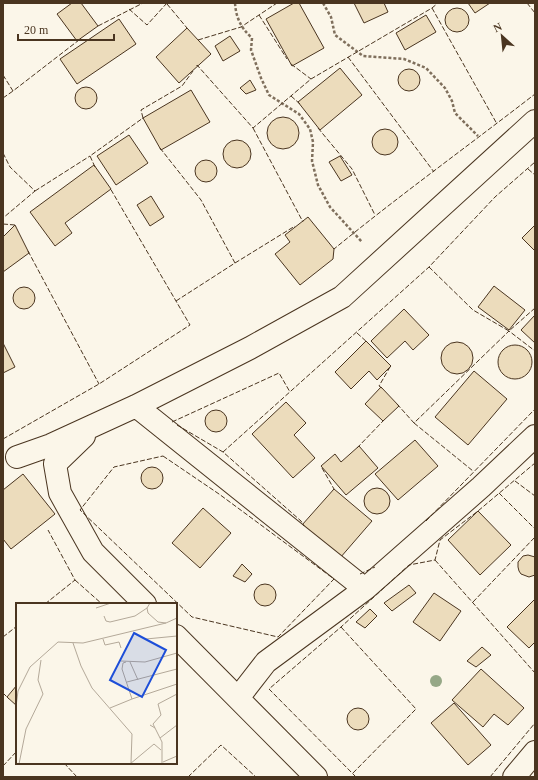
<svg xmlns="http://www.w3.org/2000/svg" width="538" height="780" font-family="Georgia,serif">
  <rect width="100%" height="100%" fill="#fbf6e9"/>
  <!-- building -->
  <path fill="#ecdcbc" stroke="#4a3520" d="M72 3H81L98 26 77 41 57 14Z
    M294 3H299L324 48 292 66 266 19Z
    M354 3H384L388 12 364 23Z
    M468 3H490L475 13Z
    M445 20a12 12 0 1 1 24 0a12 12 0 1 1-24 0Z
    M426 15 436 32 405 50 396 33Z
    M119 19 136 44 77 84 60 59Z
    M187 28 211 54 179 83 156 57Z
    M230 36 240 51 223 61 215 46Z
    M340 68 362 95 320 130 298 102Z
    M398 80a11 11 0 1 1 22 0a11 11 0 1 1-22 0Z
    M250 80 256 90 246 94 240 88Z
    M75 98a11 11 0 1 1 22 0a11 11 0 1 1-22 0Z
    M191 90 210 122 161 150 143 118Z
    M267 133a16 16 0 1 1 32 0a16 16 0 1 1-32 0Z
    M372 142a13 13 0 1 1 26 0a13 13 0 1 1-26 0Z
    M129 135 148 163 116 185 97 156Z
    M223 154a14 14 0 1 1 28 0a14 14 0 1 1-28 0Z
    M340 156 352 175 341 181 329 162Z
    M195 171a11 11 0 1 1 22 0a11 11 0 1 1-22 0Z
    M94 165 111 189 65 223 72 233 55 246 30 212Z
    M151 196 164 217 150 226 137 205Z
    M308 217 334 249 333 259 300 285 275 254 290 242 285 235Z
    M15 225 29 253 3 272V237Z
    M535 225V251L522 238Z
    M494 286 525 310 509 330 478 307Z
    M13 298a11 11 0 1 1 22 0a11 11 0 1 1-22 0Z
    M404 309 429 335 413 350 405 341 387 358 371 341Z
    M535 315V343L521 330Z
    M366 341 391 366 377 380 369 371 351 389 335 372Z
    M441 358a16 16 0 1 1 32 0a16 16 0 1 1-32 0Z
    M3 343 15 367 3 373Z
    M498 362a17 17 0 1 1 34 0a17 17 0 1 1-34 0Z
    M474 371 507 399 468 445 435 417Z
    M381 387 399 406 383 421 365 404Z
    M286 402 306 423 294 435 315 458 293 478 252 434Z
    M205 421a11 11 0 1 1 22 0a11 11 0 1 1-22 0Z
    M415 440 438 466 398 500 375 474Z
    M359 446 378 468 346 495 321 466 335 454 341 462Z
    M141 478a11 11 0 1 1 22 0a11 11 0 1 1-22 0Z
    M23 474 55 514 11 549 3 539V490Z
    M364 501a13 13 0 1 1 26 0a13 13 0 1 1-26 0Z
    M334 489 372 521 340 558 302 525Z
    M203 508 231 533 200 568 172 543Z
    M478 511 511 545 480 575 448 540Z
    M528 555 535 557V575L529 577 521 574 519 571 518 567V562L523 556Z
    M242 564 252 574 245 582 233 576Z
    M254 595a11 11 0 1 1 22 0a11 11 0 1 1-22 0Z
    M409 585 416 593 392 611 384 603Z
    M434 593 461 611 440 641 413 622Z
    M535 599V642L529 648 507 627Z
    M370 609 377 616 365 628 356 622Z
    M482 647 491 655 476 667 467 661Z
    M481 669 524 708 508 725 494 714 483 727 452 700Z
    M17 685V706L7 697Z
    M454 703 491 745 468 765 431 723Z
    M347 719a11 11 0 1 1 22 0a11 11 0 1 1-22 0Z"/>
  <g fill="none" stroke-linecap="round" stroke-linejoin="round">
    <!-- street casing -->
    <g stroke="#4a3520" stroke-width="24">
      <path id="street" d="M136 406 365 589
        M84 436 55 464 60 493 93 552 145 604
        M17 457 51 445 136 406 250 348 342 297 535 121
        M176 636 316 777
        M238 698 266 662 365 589 481 487 535 436
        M514 777 535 752"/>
    </g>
    <!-- path -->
    <path stroke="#7f6f5c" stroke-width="2.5" stroke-dasharray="3 2" stroke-linecap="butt" d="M235 3C236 18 241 28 252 38L251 50 261 78 269 95 299 114 310 129 313 142 312 161 318 185 330 207 362 242
      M323 3 331 17 335 35 363 56 404 59 426 68 445 88 452 101 455 113 478 136"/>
    <!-- street -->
    <use href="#street" stroke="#fbf6e9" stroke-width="22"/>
    <!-- fence -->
    <path stroke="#4a3520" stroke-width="1" stroke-dasharray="5 2" stroke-linecap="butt" d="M527 3 535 13
      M167 4 187 28
      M432 8 497 124
      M129 9 147 25 167 3
      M259 15 287 59
      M98 26 143 3
      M198 40 241 27 277 3
      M348 57 434 172
      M291 64 311 79
      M197 66V65L253 128 311 79 432 8 438 3
      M3 75 13 91 79 40
      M291 96 300 104
      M3 98 13 91
      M143 118 141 110 182 86 193 71
      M253 128 303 222
      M318 128 352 169 375 215
      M160 148 201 200 235 263 176 301
      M3 153 10 167 35 191 3 218
      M95 167 90 156 143 118V119
      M528 169 535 175
      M35 191 90 156
      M3 224 15 225 16 227
      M333 248 334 249C400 195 468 146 535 94
      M28 251 99 384
      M235 263 295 226
      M429 267 473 310 509 331 535 308
      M357 333 368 343
      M382 388 379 386 390 367
      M397 404 414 423 509 331 535 351
      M172 422 279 373 290 392
      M414 423 473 471
      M177 425 223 452 301 521 304 526
      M3 439 99 384 190 325 110 188
      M357 448 384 420
      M223 452 429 267 495 197 535 162
      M163 456 219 494 334 579 278 637 192 617 80 510 114 467Z
      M322 468 334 489 332 491
      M515 481 535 496
      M499 493 535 529
      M426 521 535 409
      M435 560 535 673
      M360 574 375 567
      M75 580 102 604
      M473 602 535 537
      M45 604 75 580 48 530
      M341 627 416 709 352 774
      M3 637 17 626
      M3 693 9 699
      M64 763 77 777
      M3 766 17 751
      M188 777 221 745 256 777
      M356 777 269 689 341 627 409 565 435 560 440 540 478 511 535 463
      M490 777 535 723"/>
  </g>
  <!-- trees -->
  <circle fill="#96a887" cx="436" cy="681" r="6"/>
  <!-- overview -->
  <g transform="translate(16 603)">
    <rect width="161" height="161" fill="#fbf6e9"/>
    <path fill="none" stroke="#b4a999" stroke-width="1" d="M134 0 131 5 132 10 142 19 150 20 161 15M80 5 95 0M88 13 90 18 94 19 119 13 131 5M87 36 89 42 103 39 105 45M130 36 161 33M57 40 65 63 76 85 116 131 115 160M105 58 129 59 161 50M110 59 107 60 106 66 116 96 161 81M114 59 122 77M111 79 161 66M0 104 2 88 14 64 42 39 67 40 150 20M94 105 116 96M134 122 139 125 146 139V161M139 125 137 121 145 112 142 101 161 91M144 135 161 122M147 159 161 153M3 161 10 126 27 91 22 77 25 57M114 161 138 141 145 147"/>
    <path fill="#1d4ed8" fill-opacity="0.15" stroke="#1d4ed8" stroke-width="2" d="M118 30 150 47 126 94 94 77Z"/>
    <rect width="161" height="161" fill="none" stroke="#4a3520" stroke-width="2"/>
  </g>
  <!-- border -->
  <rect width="538" height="780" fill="none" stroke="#4a3520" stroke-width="8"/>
  <!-- north arrow -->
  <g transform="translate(502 36) rotate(333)" stroke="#fbf6e9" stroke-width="3" paint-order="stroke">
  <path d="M0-3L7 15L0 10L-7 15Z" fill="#4a3520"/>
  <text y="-6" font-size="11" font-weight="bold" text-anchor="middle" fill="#4a3520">N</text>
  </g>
  <!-- scale -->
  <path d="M18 34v6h96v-6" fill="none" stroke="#4a3520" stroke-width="2"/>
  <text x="24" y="34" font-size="12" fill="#4a3520" stroke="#fbf6e9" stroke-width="3" paint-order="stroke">20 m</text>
</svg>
